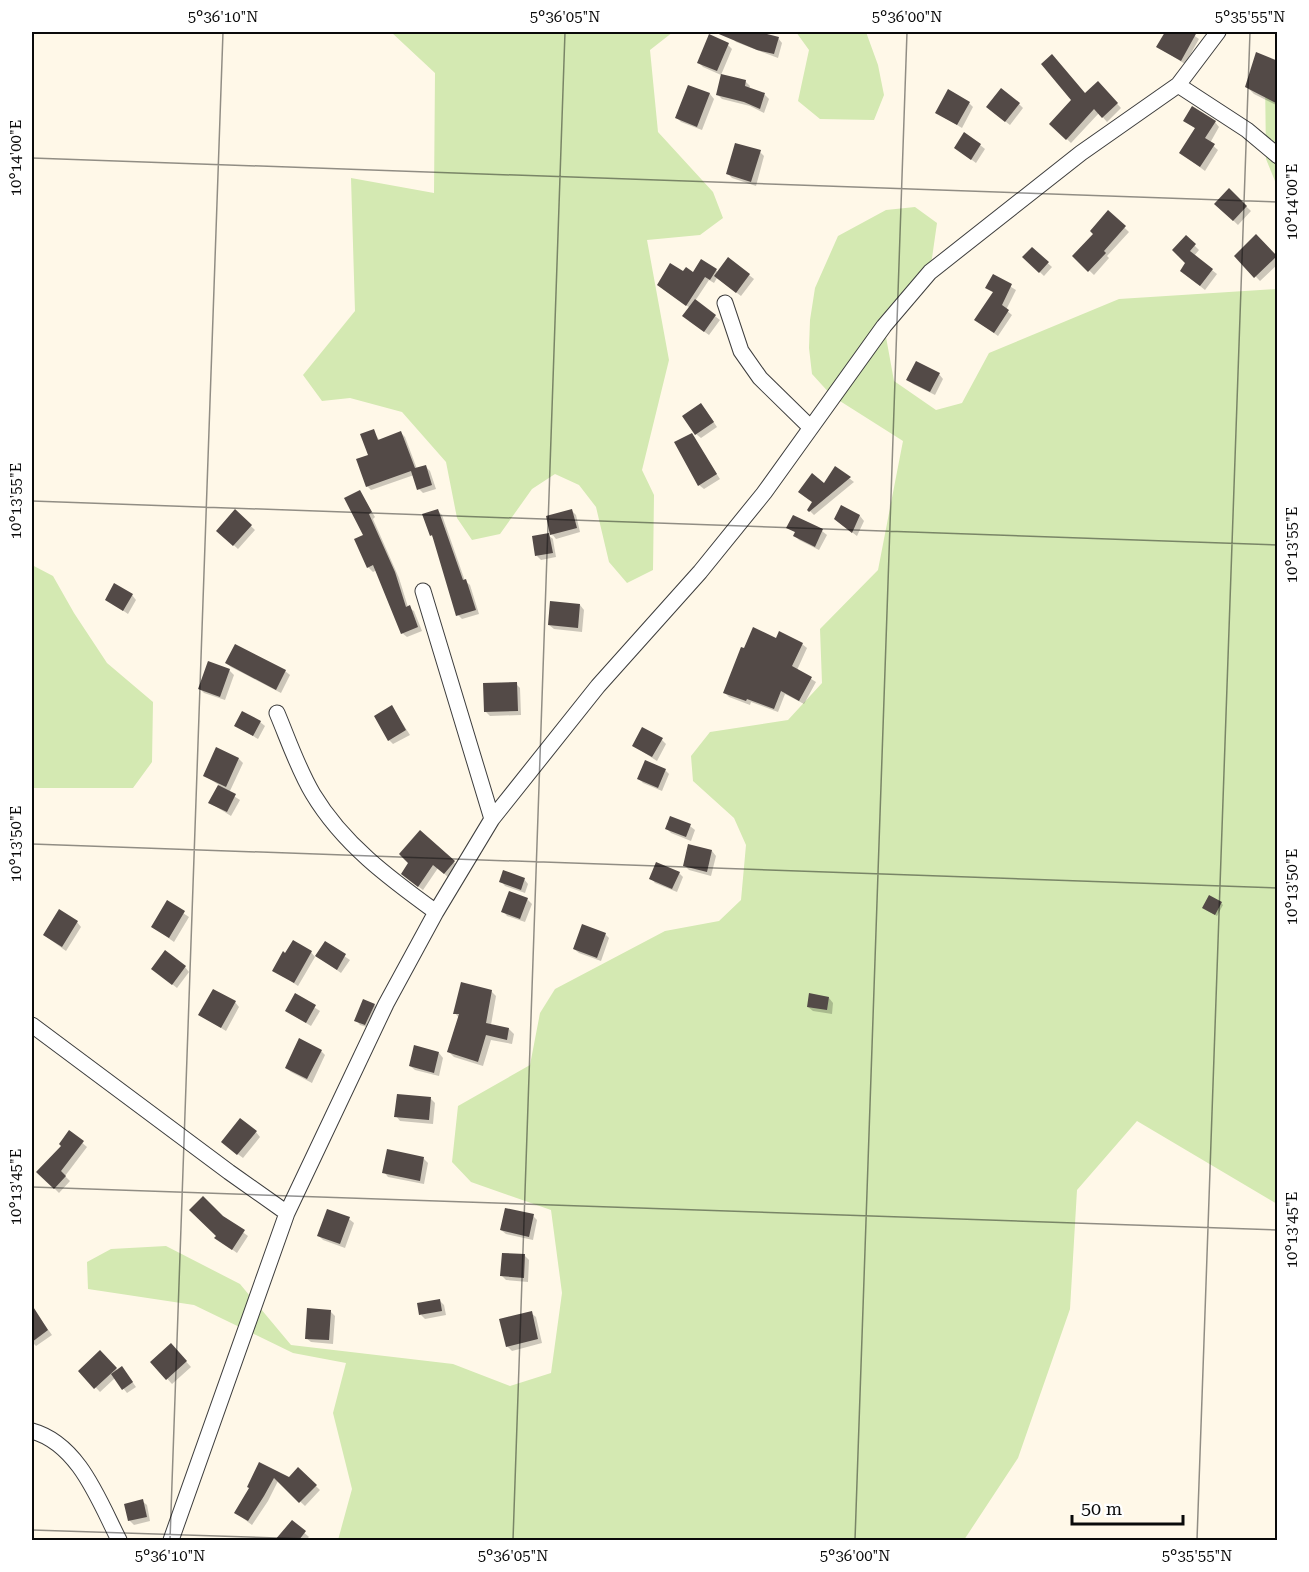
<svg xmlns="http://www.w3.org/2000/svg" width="1309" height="1572" font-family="'Roboto Serif',serif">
  <rect width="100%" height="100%" fill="#fff8e8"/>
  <!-- green -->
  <path fill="#d4e9b2" d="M391 32H673L650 50 658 132 713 192 723 218 700 235 647 240 669 360 642 470 654 495 653 570 627 583 609 562 596 507 579 485 555 474 532 489 500 534 472 540 457 518 446 462 402 412 350 398 322 401 303 375 355 311 351 178 434 193 435 73Z
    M796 32H866L878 65 884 95 874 120 820 119 798 101 809 50Z
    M1277 67V186L1266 159 1265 75Z
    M915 207 937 223 930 272 884 326 894 381 936 410 962 403 989 353 1119 299 1277 289V1204L1137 1121 1077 1190 1070 1309 1018 1458 964 1540H338L352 1489 333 1413 346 1363 293 1353 194 1305 88 1289 87 1262 111 1249 166 1246 240 1284 291 1345 453 1364 510 1386 551 1373 562 1293 551 1210 471 1182 452 1162 458 1106 530 1065 540 1013 555 989 665 931 719 921 741 900 746 845 734 818 693 781 691 756 710 732 788 720 822 683 820 629 878 570 903 441 832 396 812 374 809 348 810 320 815 288 838 236 886 210Z
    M32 565 53 576 74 613 107 663 153 702 152 762 133 788H32Z"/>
  <!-- shadow -->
  <path fill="#0003" d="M734 32H748L760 37 778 38 782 43 778 58 736 42 732 38Z
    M1167 32H1189L1199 39 1185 64 1158 47Z
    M728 45 732 49 721 75 703 67 699 63Z
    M1278 62V106L1254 94 1247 87Z
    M745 81 750 86 749 89 765 95 769 99 764 113 750 106 722 99 718 95Z
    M1098 83 1121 108 1107 122 1099 113 1071 143 1051 124Z
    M689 86 710 94 714 99 702 130 681 122 677 118Z
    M969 103 973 107 962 128 937 113Z
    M1019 104 1023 108 1010 125 992 111Z
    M1185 121 1215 122 1219 127 1210 143 1218 150 1205 171 1181 153 1196 129Z
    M980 145 985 149 976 163 956 148Z
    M760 152 764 156 756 186 732 178 728 174Z
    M1229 190 1251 211 1238 225 1216 204Z
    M1108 212 1129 232 1107 256 1109 258 1094 275 1074 256 1095 234Z
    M1186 237 1199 250 1194 256 1217 274 1205 290 1186 275Z
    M1256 237 1278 259V264L1260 281 1236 256Z
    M1032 249 1052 267 1044 276 1024 257Z
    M716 270 718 273 749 275 754 279 741 296 717 278 714 283 709 280 695 301 720 320 709 335 689 321 690 308 663 289 684 273 693 274Z
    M993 276 1016 290 1006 310 1012 315 998 336 981 324 994 293 987 288Z
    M939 374 943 379 935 395 913 384 908 379Z
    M705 409 717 427 701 438 696 434Z
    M373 431 380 441 401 433 405 437 417 469 425 466 430 471 436 489 423 493 419 489 414 475 371 490 367 486Z
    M691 435 720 479 704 489 699 485Z
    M836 468 854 482 814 515 809 510Z
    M360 492 375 517 373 519 399 578 408 607 414 611 422 631 407 637 402 633 377 570 373 572 368 567Z
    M842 507 860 516 864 521 857 536 840 523Z
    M437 510 442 515 465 581 470 585 479 614 462 619 458 615 434 538 431 535Z
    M235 511 255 530 238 549 218 531Z
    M572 511 576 515 580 532 556 539 552 534 556 557 541 560 537 556 548 535 553 539 547 517Z
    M794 517 822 531 827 535 819 550 799 540 795 536 796 533 788 527Z
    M132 595 136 600 128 614 106 599Z
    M580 605 584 610 582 632 554 629 549 625Z
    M777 640 802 644 807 648 797 670 816 682 804 704 785 694 778 712 751 702 750 705 729 697 725 693Z
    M226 663 285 671 290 675 281 693 231 667Z
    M229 670 234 675 225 700 204 693 200 689Z
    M516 684 520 688 521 715 490 716 485 711Z
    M392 707 410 735 393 744 389 740Z
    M260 722 265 726 258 739 236 726Z
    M662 740 666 744 657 761 634 746Z
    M239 759 243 763 229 793 240 800 231 816 210 803 219 785 205 776Z
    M665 770 669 774 662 791 643 783 639 779Z
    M690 826 695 830 691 841 671 833 667 829Z
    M421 832 459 867 449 878 438 868 423 890 407 878 410 863Z
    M712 851 716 856 711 876 689 870 685 866Z
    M679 873 683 877 677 892 655 883 651 878Z
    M524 879 528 884 525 893 505 886 501 881Z
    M527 899 532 904 525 922 507 916 503 911Z
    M168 903 189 917 174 942 153 927Z
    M1221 903 1223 905 1217 916 1206 910Z
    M77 922 81 927 66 951 44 935Z
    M605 934 609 938 601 961 579 953 574 949Z
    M325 943 350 960 341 973 317 956Z
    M311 952 315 957 298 986 274 970Z
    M185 967 189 972 177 988 158 973Z
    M491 991 496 996 491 1025 509 1029 514 1034 512 1044 491 1040 483 1066 454 1057 449 1052 459 1018 455 1013Z
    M295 995 320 1011 311 1026 286 1011Z
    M829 998 833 1003 832 1014 813 1011 808 1007Z
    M235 1002 239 1007 226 1031 200 1015Z
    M375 1005 379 1009 370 1028 360 1025 356 1020Z
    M321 1051 325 1055 312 1083 291 1072 286 1068Z
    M439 1053 443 1058 439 1076 415 1070 410 1066Z
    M431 1099 435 1103 433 1124 400 1121 396 1116Z
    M70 1132 87 1147 65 1176 70 1181 59 1193 38 1172 63 1146Z
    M256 1132 260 1137 243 1158 227 1146Z
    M424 1159 428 1163 424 1184 388 1177 384 1172Z
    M533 1216 537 1220 533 1240 506 1234 501 1230Z
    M222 1217 248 1236 237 1253 216 1238Z
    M349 1219 354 1223 345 1248 323 1240 319 1236Z
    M525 1256 529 1260 528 1282 506 1280 502 1276Z
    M439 1300 444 1305 446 1315 425 1319 421 1315Z
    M32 1307 52 1335 36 1346 34 1344 32 1346Z
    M330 1311 335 1316 333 1344 311 1342 306 1338Z
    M531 1313 536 1317 542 1343 512 1351 507 1346Z
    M171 1345 191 1367 172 1384 152 1362Z
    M100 1352 118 1371 126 1373 136 1387 127 1393 115 1378 100 1392 80 1371Z
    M260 1464 289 1479 298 1469 320 1490 305 1506 278 1481 268 1501 252 1525 236 1513 251 1489Z
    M142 1501 147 1505 150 1521 134 1525 130 1521 126 1505Z
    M292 1522 309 1537 306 1540H277Z"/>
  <!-- building -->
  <path fill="#534a47" d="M714 32H759L779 37 774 54 757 50Z
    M1165 32H1197L1181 61 1156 47Z
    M709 34 729 43 717 71 697 63Z
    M1256 52 1278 61V104L1245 87Z
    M1052 54 1085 93 1098 81 1118 103 1102 118 1094 109 1066 140 1049 124 1071 100 1041 64Z
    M721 74 746 80 745 86 765 93 760 109 744 102 716 95Z
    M688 85 710 93 697 127 675 118Z
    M1001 88 1020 103 1005 122 986 107Z
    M948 89 970 102 957 125 935 113Z
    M1192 106 1216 121 1205 138 1215 144 1200 167 1179 153 1195 128 1183 121Z
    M964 132 981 144 971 160 954 148Z
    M735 143 761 150 751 182 726 174Z
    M1229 188 1247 206 1233 221 1214 204Z
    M1108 210 1126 226 1104 251 1106 253 1088 272 1072 256 1093 234 1090 231Z
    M1256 234 1277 256 1254 278 1234 256Z
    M1186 235 1196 244 1190 251 1213 269 1200 286 1180 271 1185 263 1172 250Z
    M1032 247 1049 262 1039 273 1022 257Z
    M728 257 750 274 736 293 714 276Z
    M701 259 717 269 710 280 705 277 686 306 657 285 670 263 683 271 686 267 693 272Z
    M993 274 1012 284 1002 305 1009 310 994 333 974 320 993 292 985 288Z
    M695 299 716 315 704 332 682 316Z
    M916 361 940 373 930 392 906 380Z
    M701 403 714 422 695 435 682 416Z
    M374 429 378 440 401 431 415 468 426 465 432 485 417 490 411 471 366 487 356 459 368 455 360 434Z
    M692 433 717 474 698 486 674 442Z
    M835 466 851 477 809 512 807 510 812 502 798 492 812 473 824 483Z
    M360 490 372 512 369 514 395 572 406 607 410 605 418 627 401 634 373 565 367 568 354 539 363 535 344 498Z
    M841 505 860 515 852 533 834 519Z
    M235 509 252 525 233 546 216 531Z
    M438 509 463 580 466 579 476 610 456 616 432 535 430 536 422 514Z
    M572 509 577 528 550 535 546 516Z
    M793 515 823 529 815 547 793 536 795 532 786 528Z
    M549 533 553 553 535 556 532 536Z
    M114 583 133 594 123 611 105 600Z
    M550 601 580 604 578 628 548 625Z
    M753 627 776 638 779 631 803 643 792 666 812 677 799 701 781 691 774 709 747 699 746 701 723 693 741 647 744 648Z
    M235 644 286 670 276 690 225 663Z
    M208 661 230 669 220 697 198 689Z
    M517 682 518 711 484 712 483 683Z
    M392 705 406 730 388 741 374 716Z
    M242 711 261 721 253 736 234 726Z
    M642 727 663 738 652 757 632 746Z
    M216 747 239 758 226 787 203 776Z
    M645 760 666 769 658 788 637 779Z
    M218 785 236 794 227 812 208 803Z
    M670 816 691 824 686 837 665 829Z
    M420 830 455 861 444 874 433 865 418 887 401 874 408 863 399 854Z
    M688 844 712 850 707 872 683 866Z
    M656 862 680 872 672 889 649 879Z
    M503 870 525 878 521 890 499 882Z
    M509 891 528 898 520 919 501 912Z
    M1209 895 1222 902 1215 915 1202 908Z
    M167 900 185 911 169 938 151 927Z
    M59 909 78 921 62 947 43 935Z
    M582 924 606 933 597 958 573 949Z
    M293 940 312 951 294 983 272 971 283 951 285 953Z
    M325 941 346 954 337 970 315 956Z
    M165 950 186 966 172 985 151 969Z
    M461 982 492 990 486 1023 509 1028 507 1040 486 1035 478 1062 447 1052 459 1014H453Z
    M213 989 236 1001 221 1028 198 1015Z
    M295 993 316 1005 306 1023 285 1011Z
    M809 993 829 997 827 1010 807 1007Z
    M363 999 375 1004 365 1025 354 1021Z
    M299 1038 322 1050 307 1079 285 1068Z
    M414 1045 439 1052 434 1073 409 1066Z
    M397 1094 431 1097 429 1120 394 1117Z
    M240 1118 257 1131 237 1155 221 1142Z
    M69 1130 84 1141 61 1171 66 1176 54 1189 36 1172 61 1146 59 1144Z
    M387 1149 424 1157 420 1181 382 1173Z
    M203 1196 223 1216 245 1230 232 1250 214 1238 216 1236 189 1210Z
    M505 1208 534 1214 529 1237 500 1230Z
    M327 1209 350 1217 340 1244 317 1236Z
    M502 1253 525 1254 524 1278 500 1276Z
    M440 1299 442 1311 419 1315 417 1303Z
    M32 1305 48 1330 32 1342Z
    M307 1308 331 1310 329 1340 305 1339Z
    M532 1311 538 1339 506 1347 499 1319Z
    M171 1343 187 1361 166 1380 150 1362Z
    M100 1350 117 1368 94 1389 78 1371Z
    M122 1366 133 1382 122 1390 111 1374Z
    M259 1462 289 1477 298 1467 317 1485 299 1503 274 1478 264 1496 248 1521 234 1513 249 1488 247 1487Z
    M143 1499 147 1517 128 1521 124 1504Z
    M292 1520 306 1531 299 1540H275Z"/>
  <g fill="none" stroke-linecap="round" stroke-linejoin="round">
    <!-- minor casing -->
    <g stroke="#3d3d3d" stroke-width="17">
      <path id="minor" d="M1178 85 1247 130 1278 156
        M725 303 741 351 760 378 810 427
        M423 591 492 819
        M277 713C288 739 298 769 313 794 343 844 389 878 436 912
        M32 1025 229 1172 287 1213
        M32 1431C79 1444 99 1501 119 1540
        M171 1540 287 1213 386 1004 436 912 492 819 598 686 700 572 764 493 884 326 930 272 1081 153 1178 85 1218 32"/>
    </g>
    <!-- minor -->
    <use href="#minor" stroke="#fff" stroke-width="15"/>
  </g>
  <!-- ticks -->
  <path fill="none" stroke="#0a0a0a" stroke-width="1.5" stroke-opacity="0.45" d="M32 158 1278 202M32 501 1278 545M32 844 1278 888M32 1187 1278 1230M32 1530 339 1540M170 1540 223 32M513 1540 565 32M855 1540 907 32M1197 1540 1250 32"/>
  <!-- border -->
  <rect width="1309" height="1572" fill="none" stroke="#ffffff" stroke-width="66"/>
  <!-- scale -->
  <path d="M1072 1515v9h111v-9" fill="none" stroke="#0a0a0a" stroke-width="3"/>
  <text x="1081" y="1515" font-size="18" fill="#0a0a0a" stroke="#ffffff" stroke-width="4.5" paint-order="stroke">50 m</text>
  <rect x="33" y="33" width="1243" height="1506" fill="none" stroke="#0a0a0a" stroke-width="2"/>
  <g font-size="15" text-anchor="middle" fill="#0a0a0a">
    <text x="223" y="22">5°36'10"N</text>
    <text x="565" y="22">5°36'05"N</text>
    <text x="907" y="22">5°36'00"N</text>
    <text x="1250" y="22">5°35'55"N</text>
    <text transform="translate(16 158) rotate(-90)" y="5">10°14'00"E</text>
    <text transform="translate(1292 202) rotate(-90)" y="5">10°14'00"E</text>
    <text transform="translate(16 501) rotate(-90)" y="5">10°13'55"E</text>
    <text transform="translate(1292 545) rotate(-90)" y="5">10°13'55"E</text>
    <text transform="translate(16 844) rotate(-90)" y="5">10°13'50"E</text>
    <text transform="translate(1292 887) rotate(-90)" y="5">10°13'50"E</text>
    <text transform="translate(16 1187) rotate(-90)" y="5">10°13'45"E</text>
    <text transform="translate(1292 1230) rotate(-90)" y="5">10°13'45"E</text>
    <text x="170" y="1561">5°36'10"N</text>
    <text x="513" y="1561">5°36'05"N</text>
    <text x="855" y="1561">5°36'00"N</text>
    <text x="1197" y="1561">5°35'55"N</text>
  </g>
</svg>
